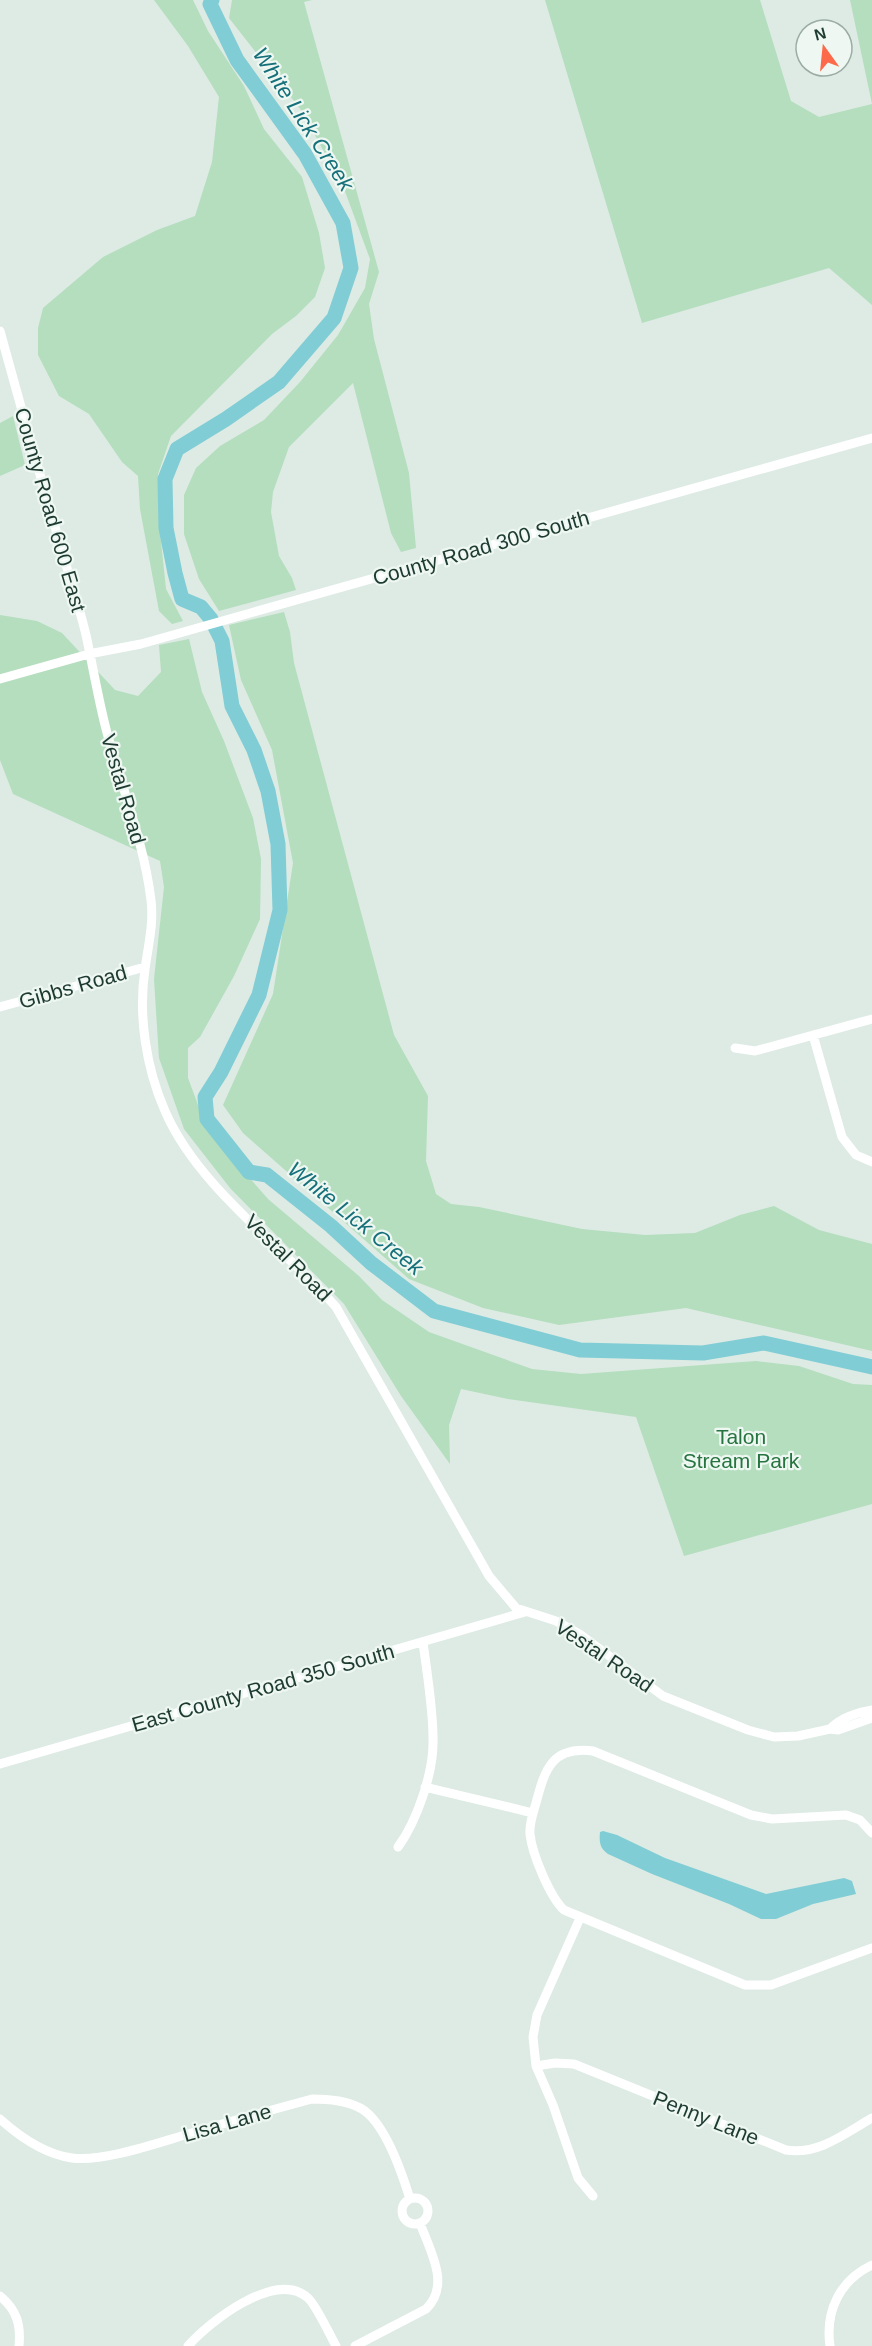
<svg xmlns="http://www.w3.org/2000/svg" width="872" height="2346" font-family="Helvetica,sans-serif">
  <rect width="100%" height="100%" fill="#ddebe4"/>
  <!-- green -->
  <path fill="#b4debd" d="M154 0H193L208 31 244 86 264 129 302 177 319 233 325 268 315 297 296 316 272 334 171 436 158 474 160 532 166 589 183 621 172 624 159 611 140 509 138 476 122 462 89 414 59 396 38 355V328L43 308 103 257 157 230 195 216 212 162 219 97 188 46Z
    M232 0H312L304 2 379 272 369 304 374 339 409 473 416 548 401 552 391 533 353 383 289 447 273 492 271 512 279 556 292 578 296 590 219 611 199 579 184 534V495L196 468 220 446 264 420 300 382 338 335 365 288 370 259 343 186 301 110 229 18Z
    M545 0H760L791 101 819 117 872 104 850 0H872V305L829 268 642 323Z
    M13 416 25 465 0 476V423Z
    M284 612 290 632 294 663 394 1035 428 1096 426 1161 436 1194 451 1204 479 1207 582 1229 645 1235 695 1233 740 1215 774 1206 819 1230 872 1244V1351L686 1308 559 1325 483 1308 409 1279 243 1133 223 1105 273 994 293 863 272 750 241 680 229 625Z
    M0 615 37 621 62 633 115 690 138 696 161 672 159 645 189 639 202 692 224 741 253 818 261 859 260 919 234 976 200 1037 188 1048V1078L207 1129 268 1199 359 1276 382 1300 429 1332 532 1369 581 1374 756 1361 799 1366 853 1384 872 1385V1504L684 1556 636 1417 508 1399 461 1389 449 1425 450 1464 401 1396 344 1304 230 1188 184 1129 159 1058 154 979 164 887 160 861 13 794 0 760Z"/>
  <!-- water -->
  <path fill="#81cdd5" d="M603 1831 617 1835 665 1858 766 1894 844 1878 852 1881 856 1894 813 1904 776 1919H761L729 1904 652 1874 608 1854C600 1848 599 1843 600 1832Z"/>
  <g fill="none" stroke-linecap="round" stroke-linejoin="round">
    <!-- river -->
    <path stroke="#81cdd5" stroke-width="15" d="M212 0 210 4 237 60 305 154 343 223 351 268 334 318 279 382 226 419 177 449 165 479 166 528 175 573 182 599 201 607 211 619 222 641 232 706 254 750 268 791 278 844 280 910 259 995 221 1072 205 1097 207 1119 249 1172 267 1175 331 1226 371 1263 434 1311 580 1350 703 1353 764 1343 872 1367"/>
    <!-- minor -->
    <path stroke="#fff" stroke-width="9" d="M0 331C19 400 38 469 58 537 67 570 78 602 86 635 93 667 98 698 106 729 121 786 144 842 151 900 154 924 148 946 145 969 138 1015 146 1068 165 1111 197 1186 282 1246 336 1307L489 1576 516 1608 556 1621 581 1635 663 1696 748 1730 774 1737 798 1736 830 1729 838 1730 872 1718
      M0 679 89 654 141 644 254 612 872 438
      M0 1007 145 967
      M813 1035 842 1137 856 1155 872 1162
      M735 1048 755 1051 872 1019
      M830 1729C840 1718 858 1712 872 1710
      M0 1764 525 1612
      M425 1787 533 1813
      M872 1833 860 1820 846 1815 772 1819 751 1815 593 1751C552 1746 545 1769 536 1803 533 1813 529 1824 530 1834 532 1854 550 1897 564 1910L745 1985H771L872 1948
      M398 1847C417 1821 434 1772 433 1739 433 1707 427 1674 423 1642
      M580 1918 537 2015 533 2037 536 2066 553 2105 578 2178 593 2196
      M536 2066 555 2063 574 2064 786 2150C819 2155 844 2134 872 2118
      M0 2119C20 2137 44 2154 72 2158 104 2162 157 2143 188 2134 229 2122 271 2110 312 2099 327 2099 344 2100 358 2107 384 2118 402 2173 410 2199
      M402 2211a13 13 0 1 1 26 0a13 13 0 1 1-26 0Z
      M0 2296C17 2310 21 2325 19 2346
      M188 2346C209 2322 276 2269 308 2298 316 2305 330 2335 336 2346
      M355 2346 426 2309C451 2285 430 2251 420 2223
      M830 2346C825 2311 840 2280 872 2265"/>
  </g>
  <g text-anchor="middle" stroke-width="4.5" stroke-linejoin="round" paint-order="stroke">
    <!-- street labels -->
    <g font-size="21" fill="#1e3b31" stroke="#eef7f2">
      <text transform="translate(50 510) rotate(74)" y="7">County Road 600 East</text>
      <text transform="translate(481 548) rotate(-16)" y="7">County Road 300 South</text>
      <text transform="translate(123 789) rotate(74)" y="7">Vestal Road</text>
      <text transform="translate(73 987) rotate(-16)" y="7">Gibbs Road</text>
      <text transform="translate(288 1258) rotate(45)" y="7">Vestal Road</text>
      <text transform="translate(604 1656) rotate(34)" y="7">Vestal Road</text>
      <text transform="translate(263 1688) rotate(-16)" y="7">East County Road 350 South</text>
      <text transform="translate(706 2118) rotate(22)" y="7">Penny Lane</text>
      <text transform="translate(227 2123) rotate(-16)" y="7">Lisa Lane</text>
    </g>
    <!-- park labels -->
    <g font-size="21" fill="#26743f" stroke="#eef7f2">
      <text x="741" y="1444">Talon<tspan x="741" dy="24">Stream Park</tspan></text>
    </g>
    <!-- water labels -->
    <g font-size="22" font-style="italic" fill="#15707a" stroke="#eef7f2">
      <text transform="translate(304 119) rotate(57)" y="8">White Lick Creek</text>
      <text transform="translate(356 1218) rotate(39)" y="8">White Lick Creek</text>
    </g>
  </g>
  <!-- north arrow -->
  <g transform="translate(824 48) rotate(345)"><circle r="28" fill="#eef7f2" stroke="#9baca5" stroke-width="1.5"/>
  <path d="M0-4.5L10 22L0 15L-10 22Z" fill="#fc6a4a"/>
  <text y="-9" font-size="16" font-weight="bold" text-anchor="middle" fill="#1e3b31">N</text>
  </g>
</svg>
